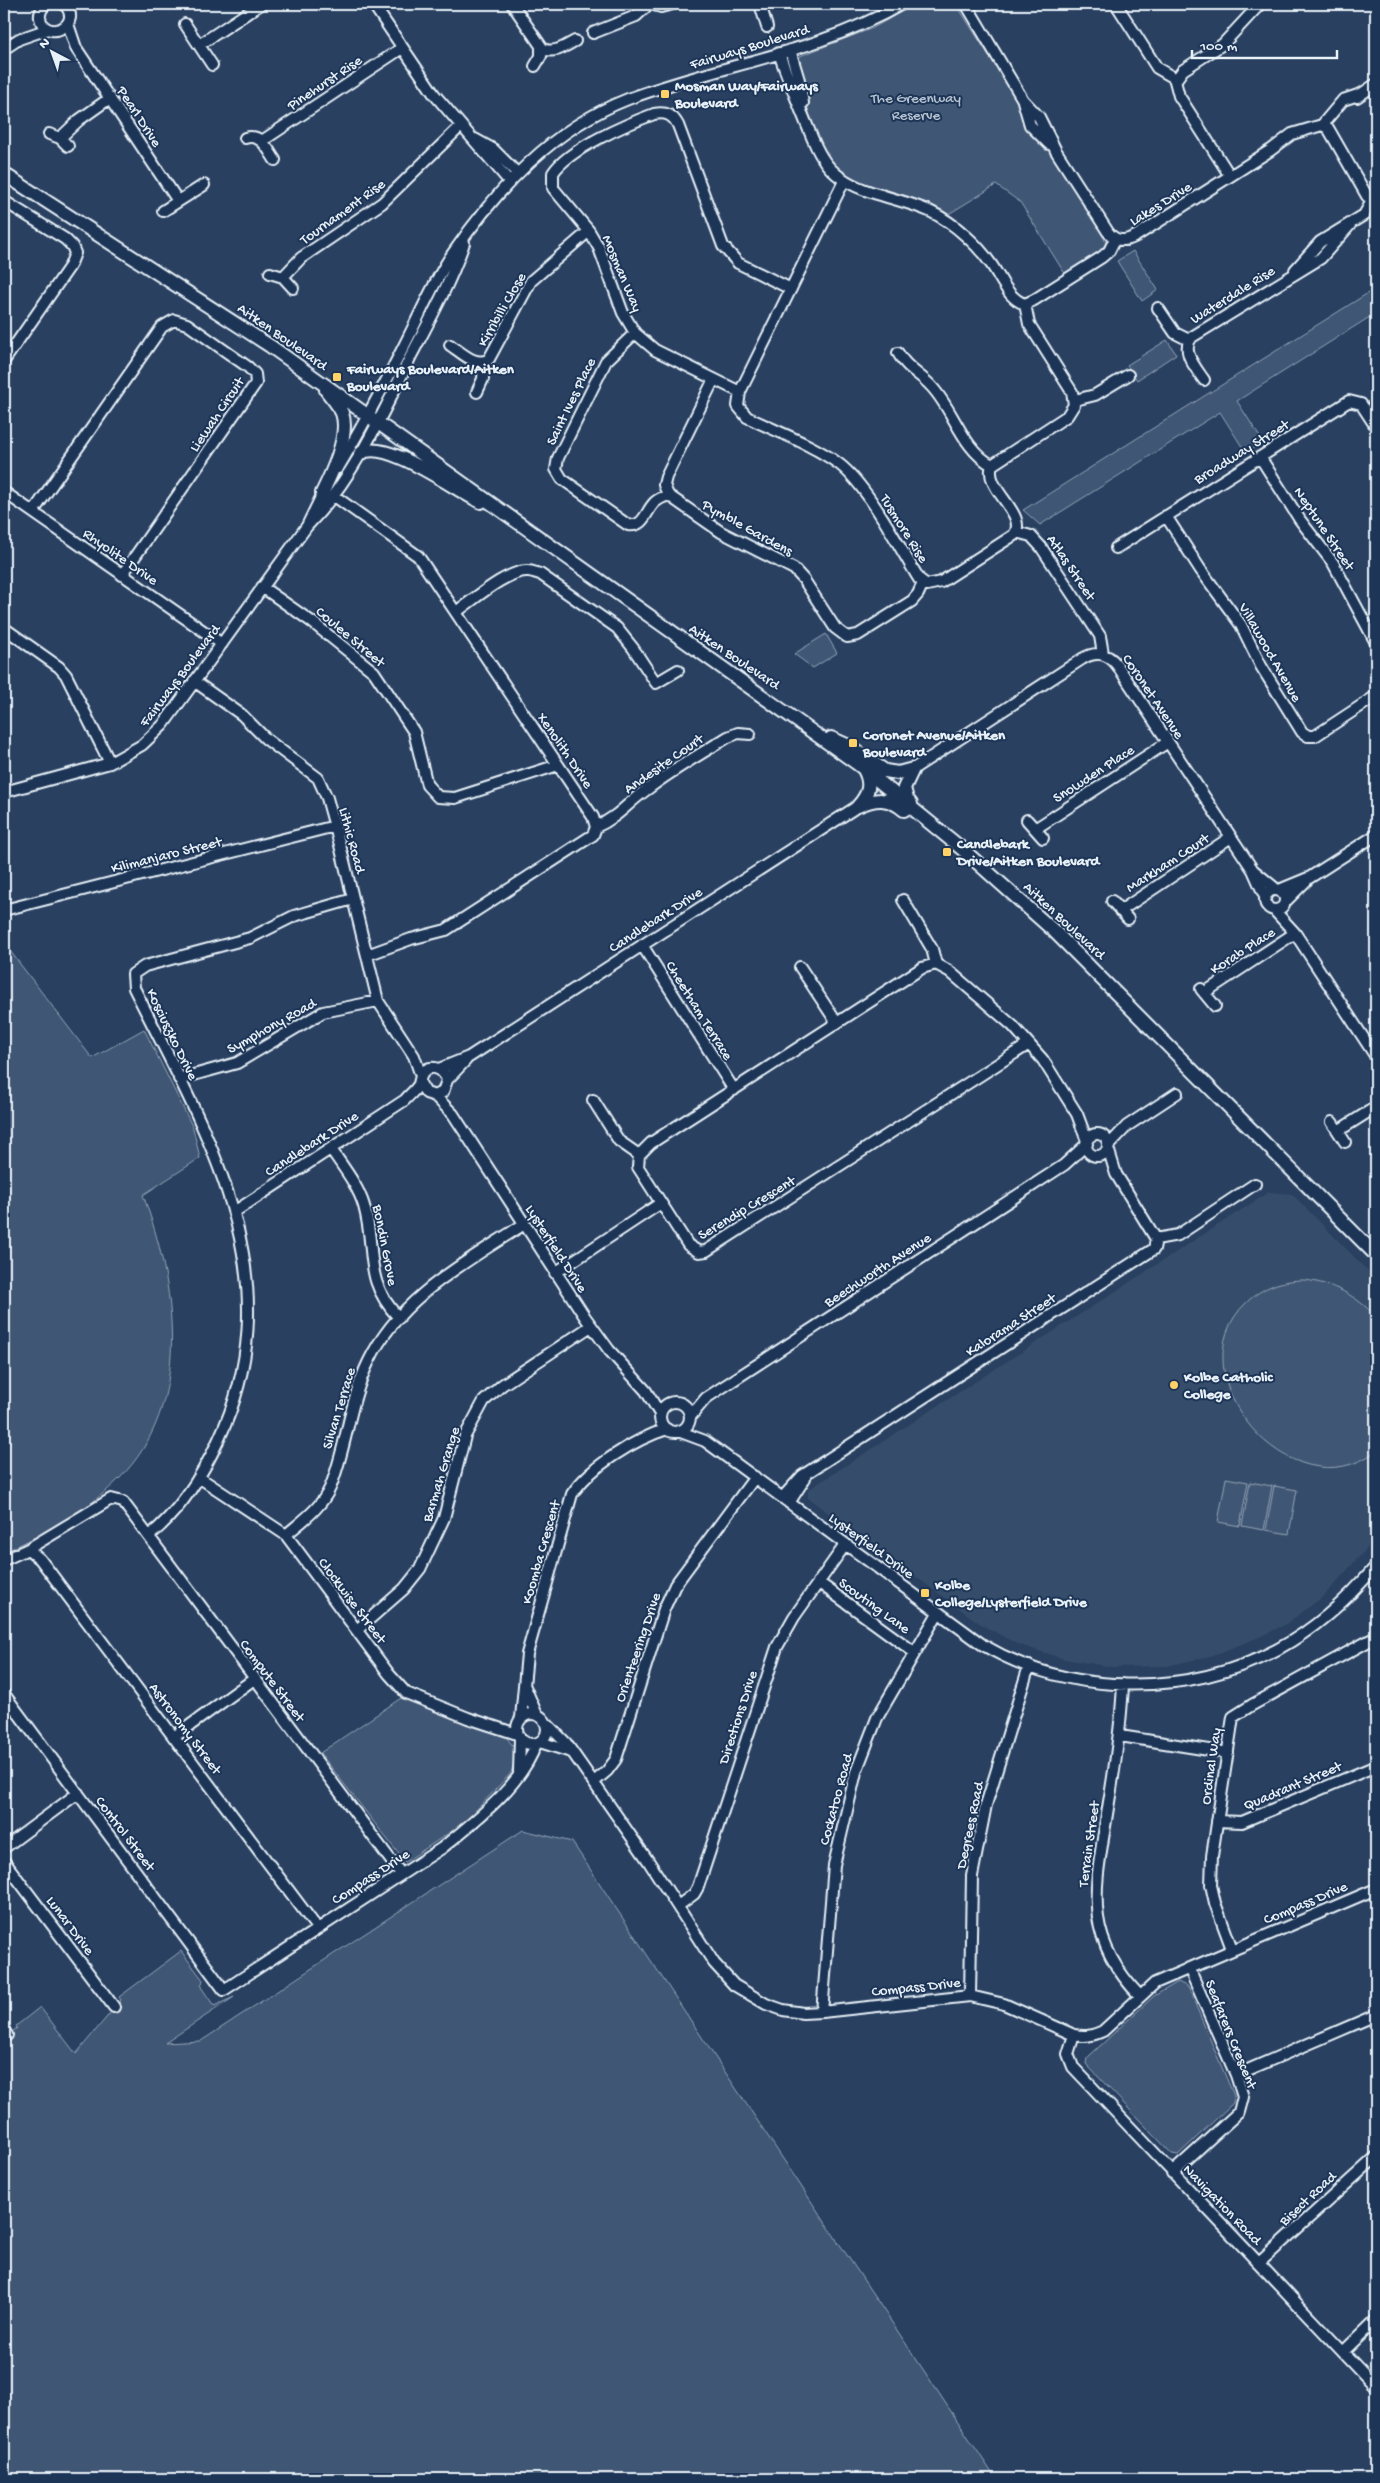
<svg xmlns="http://www.w3.org/2000/svg" width="1380" height="2483" font-family="'Gochi Hand',sans-serif">
  <rect width="100%" height="100%" fill="#294061"/>
  <filter id="ink" filterUnits="userSpaceOnUse"><feTurbulence type="fractalNoise" baseFrequency=".02" numOctaves="2"/><feDisplacementMap in="SourceGraphic" scale="10" xChannelSelector="R" yChannelSelector="G"/><feConvolveMatrix kernelMatrix="1 2 1 2 8 2 1 2 1" color-interpolation-filters="sRGB"/></filter>
  <g filter="url(#ink)">
    <!-- built -->
    <path fill="#364d6b" d="M1269 1192 1292 1194 1376 1279V1538L1324 1596 1286 1624 1262 1636 1214 1655 1167 1666 1113 1667 1064 1659 1017 1644 982 1625 808 1498V1490Z"/>
    <!-- green -->
    <path fill="#415774" stroke="#94a4b6" d="M915 4H956L1101 231 1106 243 1099 253 1065 274 1020 202 996 185 947 215C933 207 918 199 901 194 888 190 874 189 860 183 814 164 807 106 798 62L800 56 873 28Z
      M1133 251 1158 290 1142 301 1117 261Z
      M1376 288V313L1237 401 1263 442 1246 453 1220 412 1040 525 1023 510Z
      M1167 340 1176 354 1137 380 1127 365Z
      M826 634 837 653 813 668 794 654Z
      M4 943 92 1058 144 1029 193 1128 200 1158 143 1195C176 1284 194 1404 119 1479 87 1511 45 1534 4 1552Z
      M1304 1280C1333 1283 1357 1296 1376 1317V1451C1292 1516 1172 1374 1246 1303 1262 1287 1282 1280 1304 1280Z
      M1226 1478 1248 1482 1240 1526 1218 1522Z
      M1250 1482 1272 1486 1264 1530 1242 1526Z
      M1274 1486 1297 1490 1289 1534 1266 1530Z
      M401 1698 506 1737 517 1751 511 1773 464 1823 405 1862 320 1753Z
      M523 1830 572 1842 996 2479H4V2038L17 2028 16 2026 40 2007 76 2054 121 2000 119 1997 181 1951 203 1980 201 1987 214 2006 234 1997 165 2043 201 2041Z
      M1178 1982 1188 1987 1234 2096 1233 2103 1178 2155 1172 2154 1086 2064 1087 2058 1154 1996Z"/>
    <g fill="none" stroke-linecap="round" stroke-linejoin="round">
      <!-- minor casing -->
      <g stroke="#e8f1f8" stroke-width="14">
        <path id="minor" d="M46 4C42 8 39 12 40 18 45 43 85 25 64 4
          M373 4 434 94 509 181
          M512 4 543 49C555 54 565 46 575 41
          M650 4 661 7 673 4
          M760 4 767 27
          M966 4 1023 100 1039 117 1056 151 1108 232C1116 242 1125 242 1136 236L1271 150 1292 134 1322 125 1343 100 1361 94
          M1116 4 1157 68 1176 79
          M68 24 76 48 178 201
          M185 24 212 65
          M593 33 636 16 649 4
          M199 45 261 4
          M4 49 19 39 48 29
          M790 50 799 80 803 103
          M779 53C786 74 794 93 802 113 819 154 824 177 871 192 911 205 933 206 966 236 975 244 984 254 991 264 1001 278 1008 299 1025 304L1034 300 1102 257 1109 251 1115 239
          M535 66 541 56V47
          M1357 97 1376 84
          M1023 101 1030 125 1049 144
          M1322 125 1328 128 1367 196 1376 202
          M49 134 60 138 68 146
          M60 138 79 120 110 98
          M245 138C261 133 267 148 275 160
          M475 139 493 149 517 173
          M262 141 402 48
          M1230 176 1179 96 1175 81 1183 70 1223 44 1260 4
          M844 181 740 392 738 406 747 417C777 432 812 444 839 464 868 486 899 547 919 579L927 585 941 582 1014 535C1029 514 983 489 992 465L1067 416 1074 405 1072 392 1029 324 1025 304
          M4 201 65 239 72 246 75 253 70 266 4 361
          M163 211 204 185
          M1295 270 1320 242 1364 215 1372 201
          M270 273 283 277 293 288
          M283 277 301 258 382 203 461 126
          M1158 308 1175 333 1189 340
          M635 333 606 361 558 458 556 469 562 479 628 525C644 527 645 513 654 503 658 499 663 497 668 495
          M450 345C461 352 476 368 489 359L531 281 589 231
          M898 353C906 368 920 374 931 386 954 410 962 449 992 465
          M714 379 666 477 664 485 668 495 721 532 794 569 804 580 835 628 847 637 858 635 912 601 918 594 923 583
          M1204 380C1196 368 1180 351 1192 337L1321 258 1350 225
          M477 392 483 379 484 362
          M740 392 655 350 635 333 623 313 599 248 589 231 553 188V173C568 149 627 124 654 114 666 112 672 114 678 125L723 246 738 263 791 289
          M1075 400 1095 395 1128 375
          M1260 457 1300 520 1333 563 1376 643
          M338 468C363 426 386 382 408 338 422 310 435 279 453 253 498 188 553 128 628 99 718 65 818 53 902 4
          M4 492 222 644
          M333 495 418 556 593 817 596 827 593 835 446 930 411 939 367 955
          M33 512 162 327 174 320 187 324 248 367 255 374 256 383 122 575
          M1166 516 1200 569 1241 625 1261 666 1302 732 1308 736H1315L1376 696
          M307 526 326 487
          M1016 532 1031 536 1041 547 1100 636 1103 654
          M1116 548 1349 401 1361 404 1376 427
          M262 587 312 622 374 672 414 732 427 785 438 797 455 798 558 765
          M456 612C472 601 509 569 528 571 532 571 536 573 540 574L617 628 633 648 656 683 678 670
          M4 628 59 667 66 675 110 763
          M194 681 242 715 266 739 318 778 327 798 340 845 378 1001 414 1056 421 1076
          M913 769 1082 659C1095 651 1107 652 1117 665L1253 870 1265 897
          M4 792 110 763 142 745 163 725 307 526C354 478 383 413 412 354 431 318 451 281 464 243
          M1027 820 1043 838
          M596 827C620 816 628 802 649 788 674 769 702 753 728 737L738 733 750 734
          M1035 829 1168 742
          M1253 870 1276 889
          M1265 900a10 10 0 1 1 20 0a10 10 0 1 1-20 0Z
          M1279 890 1308 878
          M903 900 932 949 936 964
          M1112 901 1128 919
          M1286 901 1309 878 1376 835
          M4 910 335 826
          M1274 910 1295 933 1376 1057
          M1120 911 1231 837
          M642 945 734 1090
          M800 967 837 1023
          M1201 989 1215 1006
          M1204 993 1295 933
          M1029 1044 706 1251 699 1252 688 1245 638 1167 639 1155 651 1143 922 968 936 964 949 971 1013 1026 1043 1060 1077 1114 1087 1141
          M439 1069 469 1057 858 806
          M179 1079 237 1063 323 1012 378 1001
          M447 1080 466 1060
          M435 1096 453 1114 585 1317 609 1350 646 1391 660 1414
          M593 1100 619 1141 639 1155
          M1332 1122 1345 1142
          M1338 1131 1376 1107
          M1086 1145a11 11 0 1 1 22 0a11 11 0 1 1-22 0Z
          M1108 1146 1127 1126 1177 1093
          M331 1149C342 1166 358 1185 364 1206 377 1252 362 1279 399 1318
          M234 1212 405 1100C409 1095 416 1090 419 1084 420 1081 420 1076 423 1073 431 1062 444 1070 447 1080L443 1092 435 1096 426 1093 420 1083
          M1156 1239 1178 1235 1255 1184
          M555 1273 661 1203
          M660 1417a15 15 0 1 1 30 0a15 15 0 1 1-30 0Z
          M690 1417 706 1398 1064 1165 1087 1144
          M678 1431 705 1441 983 1645C1072 1697 1188 1697 1278 1649 1317 1628 1348 1599 1376 1566
          M200 1478 286 1535 389 1674 406 1693 468 1718 517 1734
          M782 1498 802 1476 1154 1249 1156 1239 1116 1174 1108 1148
          M789 1503 805 1478
          M286 1535C302 1521 321 1508 330 1488 347 1447 349 1401 369 1361 400 1296 467 1262 524 1224
          M149 1536C180 1511 202 1476 219 1439 295 1277 206 1132 134 988L133 974 145 966 250 938 294 916 353 899
          M28 1549 40 1559 317 1928
          M4 1560 28 1549 111 1499 123 1502 401 1874
          M818 1582 914 1652
          M357 1630 404 1589 420 1569 444 1518 465 1436 484 1401 502 1385 591 1326
          M1123 1684C1121 1726 1115 1767 1108 1808 1096 1885 1080 1934 1140 1996
          M525 1687 537 1715
          M4 1694 224 1990 442 1848C475 1821 522 1785 536 1744
          M517 1729a15 15 0 1 1 30 0a15 15 0 1 1-30 0Z
          M521 1718 527 1654 572 1494C590 1467 635 1439 667 1429
          M547 1724 566 1743 649 1862 714 1963 734 1985 766 2004 783 2010 803 2013 822 2012 970 1996 1004 2004 1074 2035C1086 2037 1092 2036 1103 2031L1155 1983 1376 1889
          M1120 1736 1228 1753
          M174 1737 254 1679
          M540 1742 571 1752
          M519 1772 520 1739
          M594 1782 607 1771 616 1759 664 1609 675 1585 755 1477
          M1217 1821 1242 1822 1376 1766
          M4 1848 78 1793
          M4 1861 114 2007
          M678 1906 694 1894 698 1887 777 1647 794 1617 845 1545
          M1232 1949 1215 1903 1211 1885 1212 1856 1233 1717 1252 1705 1376 1637
          M970 1996 972 1876 986 1805 1029 1666
          M822 2012 834 1865 856 1772 877 1718 938 1613
          M4 2031 7 2035
          M1074 2035 1068 2054 1073 2067 1376 2387
          M1236 2075 1376 2015
          M1172 2173 1239 2112 1243 2097 1236 2075 1189 1968
          M1259 2263 1376 2157
          M1343 2352 1376 2320"/>
      </g>
      <!-- major casing -->
      <g stroke="#e8f1f8" stroke-width="16">
        <path id="major" d="M4 174 270 346 859 765 961 848 1054 931 1376 1255
          M360 454C384 436 456 491 481 502
          M322 493C332 473 350 435 342 413 338 404 331 397 326 390
          M831 738 849 746 885 771 898 773 913 769
          M911 804 907 799 904 788 913 769
          M858 806C876 798 888 797 904 810
          M858 806C869 794 872 783 863 768"/>
      </g>
      <!-- minor -->
      <use href="#minor" stroke="#1d3557" stroke-width="10"/>
      <!-- major -->
      <use href="#major" stroke="#1d3557" stroke-width="12"/>
    </g>
  </g>
  <!-- markers -->
  <g fill="#ffd166" stroke="#1d3557" stroke-width="2">
    <rect x="660" y="89" width="10" height="10" rx="2.5"/>
    <rect x="332" y="372" width="10" height="10" rx="2.5"/>
    <rect x="848" y="738" width="10" height="10" rx="2.5"/>
    <rect x="942" y="847" width="10" height="10" rx="2.5"/>
    <circle cx="1174" cy="1385" r="5"/>
    <rect x="920" y="1588" width="10" height="10" rx="2.5"/>
  </g>
  <g text-anchor="middle" stroke-width="4" stroke-linejoin="round" paint-order="stroke">
    <!-- street labels -->
    <g font-size="15" fill="#e8f1f8" stroke="#1d3557">
      <text transform="translate(749 46) rotate(-17)" y="5">Fairways Boulevard</text>
      <text transform="translate(324 82) rotate(-34)" y="5">Pinehurst Rise</text>
      <text transform="translate(140 116) rotate(57)" y="5">Pearl Drive</text>
      <text transform="translate(1160 203) rotate(-32)" y="5">Lakes Drive</text>
      <text transform="translate(342 211) rotate(-36)" y="5">Tournament Rise</text>
      <text transform="translate(623 273) rotate(67)" y="5">Mosman Way</text>
      <text transform="translate(1232 294) rotate(-32)" y="5">Waterdale Rise</text>
      <text transform="translate(501 309) rotate(-60)" y="5">Kirribilli Close</text>
      <text transform="translate(283 336) rotate(35)" y="5">Aitken Boulevard</text>
      <text transform="translate(570 401) rotate(-64)" y="5">Saint Ives Place</text>
      <text transform="translate(216 414) rotate(-56)" y="5">Liewah Circuit</text>
      <text transform="translate(1241 451) rotate(-32)" y="5">Broadway Street</text>
      <text transform="translate(748 527) rotate(29)" y="5">Pymble Gardens</text>
      <text transform="translate(905 528) rotate(58)" y="5">Tusmore Rise</text>
      <text transform="translate(1325 528) rotate(56)" y="5">Neptune Street</text>
      <text transform="translate(121 556) rotate(35)" y="5">Rhyolite Drive</text>
      <text transform="translate(1072 567) rotate(56)" y="5">Atlas Street</text>
      <text transform="translate(351 636) rotate(40)" y="5">Coulee Street</text>
      <text transform="translate(1271 652) rotate(60)" y="5">Villawood Avenue</text>
      <text transform="translate(735 656) rotate(34)" y="5">Aitken Boulevard</text>
      <text transform="translate(179 675) rotate(-53)" y="5">Fairways Boulevard</text>
      <text transform="translate(1154 696) rotate(56)" y="5">Coronet Avenue</text>
      <text transform="translate(566 750) rotate(56)" y="5">Xenolith Drive</text>
      <text transform="translate(663 763) rotate(-35)" y="5">Andesite Court</text>
      <text transform="translate(1093 773) rotate(-33)" y="5">Snowden Place</text>
      <text transform="translate(353 840) rotate(75)" y="5">Lithic Road</text>
      <text transform="translate(166 854) rotate(-14)" y="5">Kilimanjaro Street</text>
      <text transform="translate(1167 862) rotate(-33)" y="5">Markham Court</text>
      <text transform="translate(655 919) rotate(-33)" y="5">Candlebark Drive</text>
      <text transform="translate(1065 920) rotate(43)" y="5">Aitken Boulevard</text>
      <text transform="translate(1242 950) rotate(-33)" y="5">Korab Place</text>
      <text transform="translate(700 1010) rotate(58)" y="5">Cheetham Terrace</text>
      <text transform="translate(271 1025) rotate(-29)" y="5">Symphony Road</text>
      <text transform="translate(173 1034) rotate(64)" y="5">Kosciuszko Drive</text>
      <text transform="translate(311 1143) rotate(-33)" y="5">Candlebark Drive</text>
      <text transform="translate(746 1207) rotate(-31)" y="5">Serendip Crescent</text>
      <text transform="translate(386 1245) rotate(79)" y="5">Bondin Grove</text>
      <text transform="translate(557 1248) rotate(57)" y="5">Lysterfield Drive</text>
      <text transform="translate(877 1269) rotate(-33)" y="5">Beechworth Avenue</text>
      <text transform="translate(1010 1324) rotate(-33)" y="5">Kalorama Street</text>
      <text transform="translate(338 1408) rotate(-73)" y="5">Silvan Terrace</text>
      <text transform="translate(440 1474) rotate(-73)" y="5">Barmah Grange</text>
      <text transform="translate(872 1545) rotate(36)" y="5">Lysterfield Drive</text>
      <text transform="translate(540 1552) rotate(-74)" y="5">Koomba Crescent</text>
      <text transform="translate(353 1600) rotate(53)" y="5">Clockwise Street</text>
      <text transform="translate(875 1605) rotate(36)" y="5">Scouting Lane</text>
      <text transform="translate(637 1647) rotate(-71)" y="5">Orienteering Drive</text>
      <text transform="translate(273 1680) rotate(53)" y="5">Compute Street</text>
      <text transform="translate(737 1717) rotate(-72)" y="5">Directions Drive</text>
      <text transform="translate(186 1728) rotate(53)" y="5">Astronomy Street</text>
      <text transform="translate(1210 1766) rotate(-82)" y="5">Ordinal Way</text>
      <text transform="translate(1292 1785) rotate(-23)" y="5">Quadrant Street</text>
      <text transform="translate(835 1799) rotate(-75)" y="5">Cockatoo Road</text>
      <text transform="translate(969 1825) rotate(-78)" y="5">Degrees Road</text>
      <text transform="translate(126 1833) rotate(53)" y="5">Control Street</text>
      <text transform="translate(1088 1844) rotate(-82)" y="5">Terrain Street</text>
      <text transform="translate(370 1876) rotate(-33)" y="5">Compass Drive</text>
      <text transform="translate(1305 1902) rotate(-23)" y="5">Compass Drive</text>
      <text transform="translate(71 1925) rotate(53)" y="5">Lunar Drive</text>
      <text transform="translate(916 1986) rotate(-6)" y="5">Compass Drive</text>
      <text transform="translate(1232 2034) rotate(68)" y="5">Seafarers Crescent</text>
      <text transform="translate(1307 2198) rotate(-43)" y="5">Bisect Road</text>
      <text transform="translate(1223 2204) rotate(46)" y="5">Navigation Road</text>
    </g>
    <!-- poi labels -->
    <g font-size="15" font-weight="bold" fill="#e8f1f8" stroke="#1d3557" text-anchor="start">
      <text x="675" y="90">Mosman Way/Fairways<tspan x="675" dy="17">Boulevard</tspan></text>
      <text x="347" y="373">Fairways Boulevard/Aitken<tspan x="347" dy="17">Boulevard</tspan></text>
      <text x="863" y="739">Coronet Avenue/Aitken<tspan x="863" dy="17">Boulevard</tspan></text>
      <text x="957" y="848">Candlebark<tspan x="957" dy="17">Drive/Aitken Boulevard</tspan></text>
      <text x="1184" y="1381">Kolbe Catholic<tspan x="1184" dy="17">College</tspan></text>
      <text x="935" y="1589">Kolbe<tspan x="935" dy="17">College/Lysterfield Drive</tspan></text>
    </g>
    <!-- park labels -->
    <g font-size="15" fill="#b6c3d0" stroke="#1d3557">
      <text x="916" y="102">The Greenway<tspan x="916" dy="17">Reserve</tspan></text>
    </g>
  </g>
  <!-- margin -->
  <rect width="1380" height="2483" fill="none" stroke="#1d3557" stroke-width="20"/>
  <rect x="10" y="10" width="1360" height="2463" fill="none" stroke="#e8f1f8" stroke-width="2" filter="url(#ink)"/>
  <!-- north arrow -->
  <g transform="translate(52 52) rotate(319)" stroke="#1d3557" stroke-width="4" paint-order="stroke">
  <path d="M0-4L9 19L0 12L-9 19Z" fill="#e8f1f8"/>
  <text y="-8" font-size="14" font-weight="bold" text-anchor="middle" fill="#e8f1f8">N</text>
  </g>
  <!-- scale -->
  <path d="M1192 50v8h145v-8" fill="none" stroke="#e8f1f8" stroke-width="2.5"/>
  <text x="1200" y="50" font-size="15" fill="#e8f1f8" stroke="#1d3557" stroke-width="4" paint-order="stroke">100 m</text>
</svg>
